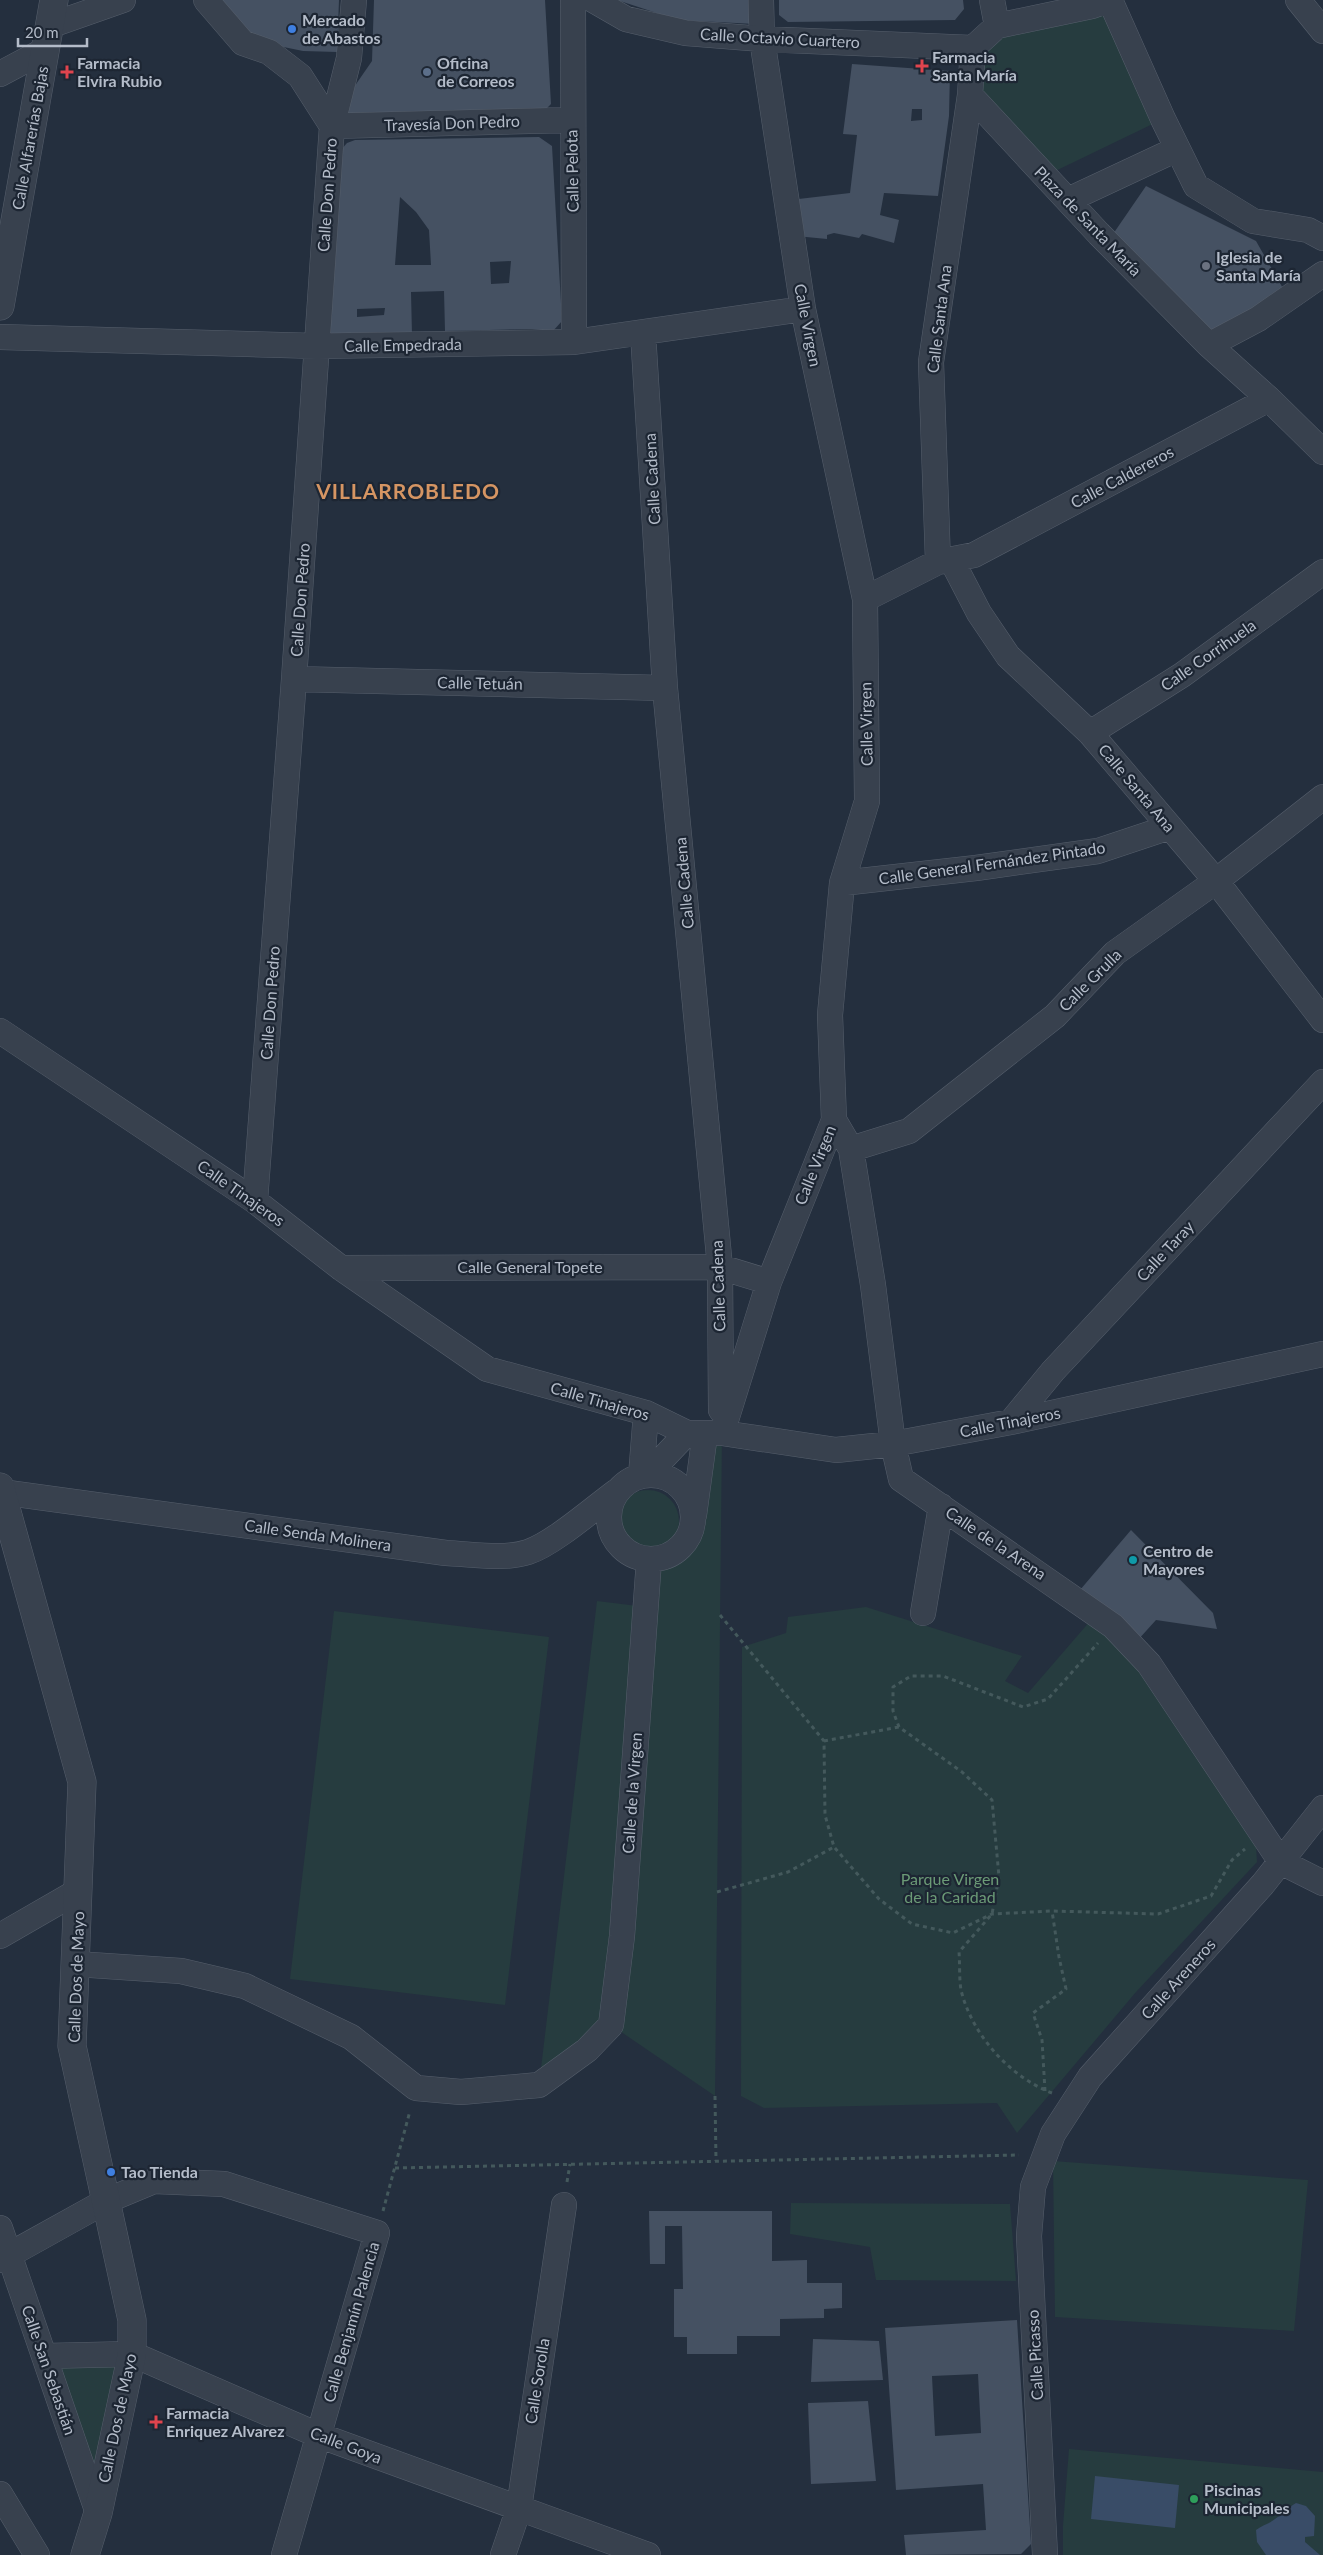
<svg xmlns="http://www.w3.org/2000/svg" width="1323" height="2555" font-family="Lato,sans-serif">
  <rect width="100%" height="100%" fill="#242f3e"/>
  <!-- green -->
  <path fill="#263c3f" d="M1109 0 1163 119 1045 176 970 95 973 48Z
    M722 1433 715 2096 611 2025 539 2085 597 1601 646 1607 649 1560C661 1558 673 1557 681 1548 698 1530 701 1461 705 1434Z
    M617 1521a31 31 0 1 1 62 0a31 31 0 1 1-62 0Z
    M866 1607 1022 1656 1005 1681 1028 1693 1091 1620 1140 1663 1256 1845 1257 1862 1136 1992 1017 2133 997 2103 764 2108 741 2096 742 1647 786 1633 788 1617Z
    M334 1611 549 1637 505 2005 290 1979Z
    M1053 2161 1308 2180 1294 2331 1055 2317Z
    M791 2203 1010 2204 1016 2281 876 2280 870 2247 790 2234Z
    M132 2354 98 2513 44 2356Z
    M1069 2449 1323 2472V2555H1063V2526Z"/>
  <!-- water -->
  <path fill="#394c67" d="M1095 2476 1179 2485 1175 2528 1091 2519Z
    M1296 2503 1306 2506 1315 2516 1314 2536 1305 2537V2542L1320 2555H1266L1257 2542 1256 2530C1262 2525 1269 2524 1275 2519 1283 2514 1287 2508 1296 2503Z"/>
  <!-- building -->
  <path fill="#455162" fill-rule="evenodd" d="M217 0H339L337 52 303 51 264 43 239 24Z
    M374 0H545L551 104 539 116 347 118 343 103 372 61Z
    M617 0H754L755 24 678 20Z
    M779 0H963L964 9 955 20 788 22 779 15Z
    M852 64 950 71 949 116 938 196 884 193 880 215 899 220 894 243 862 234 859 238 834 233 827 235V239L796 236 790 200 850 193 857 135 843 134ZM912 109H922V120L911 121Z
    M539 137 552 146 562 321 553 331 532 329 445 331 444 291 411 292 412 335H330L340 151 347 143 355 140ZM400 197 416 212 429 230 431 265H395ZM511 261 509 283 491 284 490 262ZM385 308 384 315 357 317V309Z
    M1146 186 1256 241 1285 292 1213 335 1111 237Z
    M1131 1530 1213 1613 1217 1629 1156 1620 1137 1641 1080 1590Z
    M649 2211H772V2261L807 2260V2283H842V2308L824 2309V2318L780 2319V2336H737V2354H687V2337H674V2289H683L682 2226H665V2264H650Z
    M1017 2320 1031 2544 1021 2554 906 2555 904 2535 986 2530 983 2484 896 2490 885 2328ZM978 2374 981 2433 935 2436 932 2376Z
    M813 2339 879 2341 883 2380 811 2382Z
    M868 2401 876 2481 811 2484 808 2403Z"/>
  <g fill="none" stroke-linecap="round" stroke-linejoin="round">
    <!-- minor casing -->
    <g stroke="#565f6c" stroke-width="26">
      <path id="minor" d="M206 0 243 43 269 52 300 76 332 126 572 120
        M573 0 574 342
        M593 0 626 19 686 33 762 39 973 48
        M992 0 997 26 973 48 970 95 931 362 938 562 974 555 1269 399
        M1110 0 1163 119 1196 186 1253 221 1308 230 1323 238
        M1298 0 1323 31
        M49 26 123 0
        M997 26 1092 6 1109 0
        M0 74 45 50
        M970 95 1099 234 1209 345 1269 399 1323 452
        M1068 200 1177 149
        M643 333 665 688 720 1267 721 1410
        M0 337 317 346 574 342 803 309
        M1209 345 1258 319 1323 274
        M951 559 979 613 1008 656 1090 733 1216 881 1323 1020
        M865 599 938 562
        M294 679 665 688
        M1090 733 1182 675 1323 572
        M842 883 976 868 1098 851 1170 827
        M0 1031 255 1201 341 1268 487 1369 646 1413 687 1433H722L836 1450 893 1444 1011 1422 1323 1354
        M834 1120 851 1149 873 1285 893 1444 901 1479 1113 1626 1149 1664 1281 1862 1323 1883
        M851 1149 909 1131 1055 1016 1115 953 1216 881 1323 797
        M255 1201 294 679 332 126 349 58 354 0
        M341 1268 720 1267 769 1282
        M1011 1422 1053 1371 1323 1082
        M722 1433 769 1282 834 1120 830 1015 842 883 867 801 865 599 803 309 762 39 761 0
        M609 1517a42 42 0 1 1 84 0a42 42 0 1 1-84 0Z
        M647 1475 687 1433
        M641 1476 646 1413
        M1 1492 446 1553C471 1554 504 1560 528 1552 553 1544 595 1507 617 1491
        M694 1515 705 1434
        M923 1613 941 1506
        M0 1936 78 1891
        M76 1964 181 1971 245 1986 351 2037 416 2088 461 2092 539 2085 587 2050 611 2025 622 1936 649 1560
        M0 2228 98 2513
        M0 2260 106 2201 154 2181 224 2184 377 2233 284 2555
        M44 2356 132 2354 318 2435 648 2555
        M0 2494 37 2555
        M503 2555 519 2508 564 2205
        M1045 2555 1029 2236 1033 2187 1053 2134 1090 2077 1263 1884 1323 1808"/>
    </g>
    <!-- tertiary casing -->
    <g stroke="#565f6c" stroke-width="29">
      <path id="tertiary" d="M0 306 54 0
        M0 1487 82 1782 72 2046 132 2320V2354L98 2513 85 2555"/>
    </g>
    <!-- path -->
    <path stroke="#44595c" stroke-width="3" stroke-dasharray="4 4" stroke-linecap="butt" d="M720 1615 824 1741 825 1815 834 1847 879 1899 912 1924 953 1933 992 1914 1052 1911 1158 1914 1211 1896 1232 1860 1245 1849
      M824 1741 899 1727
      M717 1892 788 1872 834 1847
      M1045 2091 1042 2040 1033 2013 1066 1989 1059 1957 1052 1911
      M1052 2093C1010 2077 972 2035 961 1990 959 1978 960 1964 959 1952L992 1914 999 1877 992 1800 962 1772 899 1727 893 1711V1687L911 1676H943L1023 1707 1048 1699 1098 1643
      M715 2096 716 2161
      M395 2168 1019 2155
      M567 2182 570 2164
      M383 2211 410 2111"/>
    <!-- minor -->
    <use href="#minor" stroke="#38414e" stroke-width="25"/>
    <!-- tertiary -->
    <use href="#tertiary" stroke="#38414e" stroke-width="28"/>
  </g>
  <!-- markers -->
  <g fill="#3f7fe0" stroke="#1d2633" stroke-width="2">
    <circle cx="292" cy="29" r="5"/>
    <circle cx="111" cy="2172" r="5"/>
  </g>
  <g fill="#e0444e" stroke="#1d2633" stroke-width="2">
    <path d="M919.5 58.5h5v5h5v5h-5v5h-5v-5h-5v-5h5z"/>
    <path d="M64.5 64.5h5v5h5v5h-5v5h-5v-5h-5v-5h5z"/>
    <path d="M153.5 2414.5h5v5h5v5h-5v5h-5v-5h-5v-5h5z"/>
  </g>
  <circle fill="#5c6f8a" stroke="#1d2633" stroke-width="2" cx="427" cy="72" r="5"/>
  <circle fill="#6b7280" stroke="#1d2633" stroke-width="2" cx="1206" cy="266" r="5"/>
  <circle fill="#0f9aa8" stroke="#1d2633" stroke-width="2" cx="1133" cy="1560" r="5"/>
  <circle fill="#2e9e5b" stroke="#1d2633" stroke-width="2" cx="1194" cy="2499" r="5"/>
  <g text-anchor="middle" stroke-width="4.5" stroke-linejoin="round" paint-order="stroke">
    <!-- poi labels -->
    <g font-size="16" font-weight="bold" fill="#b4bcc9" stroke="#1d2633" text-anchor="start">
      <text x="302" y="26">Mercado<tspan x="302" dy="18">de Abastos</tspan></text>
      <text x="932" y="63">Farmacia<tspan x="932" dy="18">Santa María</tspan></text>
      <text x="77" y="69">Farmacia<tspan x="77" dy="18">Elvira Rubio</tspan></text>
      <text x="437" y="69">Oficina<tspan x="437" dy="18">de Correos</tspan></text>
      <text x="1216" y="263">Iglesia de<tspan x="1216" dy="18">Santa María</tspan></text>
      <text x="1143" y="1557">Centro de<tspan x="1143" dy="18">Mayores</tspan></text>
      <text x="121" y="2178">Tao Tienda</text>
      <text x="166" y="2419">Farmacia<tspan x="166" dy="18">Enriquez Alvarez</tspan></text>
      <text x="1204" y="2496">Piscinas<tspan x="1204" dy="18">Municipales</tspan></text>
    </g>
    <!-- street labels -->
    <g font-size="16" fill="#b4bcc9" stroke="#1d2633">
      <text transform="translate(780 38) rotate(3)" y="6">Calle Octavio Cuartero</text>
      <text transform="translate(452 123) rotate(-2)" y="6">Travesía Don Pedro</text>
      <text transform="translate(30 138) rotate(-80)" y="6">Calle Alfarerías Bajas</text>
      <text transform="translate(572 171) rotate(-91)" y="6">Calle Pelota</text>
      <text transform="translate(327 195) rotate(-86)" y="6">Calle Don Pedro</text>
      <text transform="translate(1088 221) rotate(46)" y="6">Plaza de Santa María</text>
      <text transform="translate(939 319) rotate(-83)" y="6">Calle Santa Ana</text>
      <text transform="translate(808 325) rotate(79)" y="6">Calle Virgen</text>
      <text transform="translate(403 345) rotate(-1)" y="6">Calle Empedrada</text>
      <text transform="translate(1122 477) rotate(-28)" y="6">Calle Caldereros</text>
      <text transform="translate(652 479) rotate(-93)" y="6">Calle Cadena</text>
      <text transform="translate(300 600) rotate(-86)" y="6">Calle Don Pedro</text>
      <text transform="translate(1208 655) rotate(-35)" y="6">Calle Corrihuela</text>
      <text transform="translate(480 683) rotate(1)" y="6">Calle Tetuán</text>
      <text transform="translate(866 724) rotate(-91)" y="6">Calle Virgen</text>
      <text transform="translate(1137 788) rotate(50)" y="6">Calle Santa Ana</text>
      <text transform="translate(992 863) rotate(-8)" y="6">Calle General Fernández Pintado</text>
      <text transform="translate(684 883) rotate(-95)" y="6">Calle Cadena</text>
      <text transform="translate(1090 980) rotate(-45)" y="6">Calle Grulla</text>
      <text transform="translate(270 1003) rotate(-86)" y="6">Calle Don Pedro</text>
      <text transform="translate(815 1165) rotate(-68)" y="6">Calle Virgen</text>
      <text transform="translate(241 1193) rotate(35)" y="6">Calle Tinajeros</text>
      <text transform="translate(1165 1251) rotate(-47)" y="6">Calle Taray</text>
      <text x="530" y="1273">Calle General Topete</text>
      <text transform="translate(718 1286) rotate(-92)" y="6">Calle Cadena</text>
      <text transform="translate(600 1401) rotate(16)" y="6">Calle Tinajeros</text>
      <text transform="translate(1010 1422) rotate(-11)" y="6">Calle Tinajeros</text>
      <text transform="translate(318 1535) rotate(8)" y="6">Calle Senda Molinera</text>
      <text transform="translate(996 1543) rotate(34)" y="6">Calle de la Arena</text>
      <text transform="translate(632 1793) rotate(-86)" y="6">Calle de la Virgen</text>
      <text transform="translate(76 1977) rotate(-88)" y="6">Calle Dos de Mayo</text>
      <text transform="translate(1178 1979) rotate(-48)" y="6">Calle Areneros</text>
      <text transform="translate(351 2322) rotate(-74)" y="6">Calle Benjamín Palencia</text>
      <text transform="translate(1035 2355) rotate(-93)" y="6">Calle Picasso</text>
      <text transform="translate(49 2370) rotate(71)" y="6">Calle San Sebastián</text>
      <text transform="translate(537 2381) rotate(-81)" y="6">Calle Sorolla</text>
      <text transform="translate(117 2418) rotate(-78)" y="6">Calle Dos de Mayo</text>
      <text transform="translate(346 2445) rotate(21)" y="6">Calle Goya</text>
    </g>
    <!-- park labels -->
    <g font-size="16" fill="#6b9a76" stroke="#1d2633">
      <text x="950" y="1885">Parque Virgen<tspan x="950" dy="18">de la Caridad</tspan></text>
    </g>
    <!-- district labels -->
    <g font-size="21" font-weight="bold" letter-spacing="1" fill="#d59563" stroke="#1d2633">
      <text x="408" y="499">VILLARROBLEDO</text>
    </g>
  </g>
  <!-- scale -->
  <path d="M18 38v8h69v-8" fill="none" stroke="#b4bcc9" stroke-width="2.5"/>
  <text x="25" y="38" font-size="15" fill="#b4bcc9" stroke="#1d2633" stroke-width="4" paint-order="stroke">20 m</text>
</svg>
